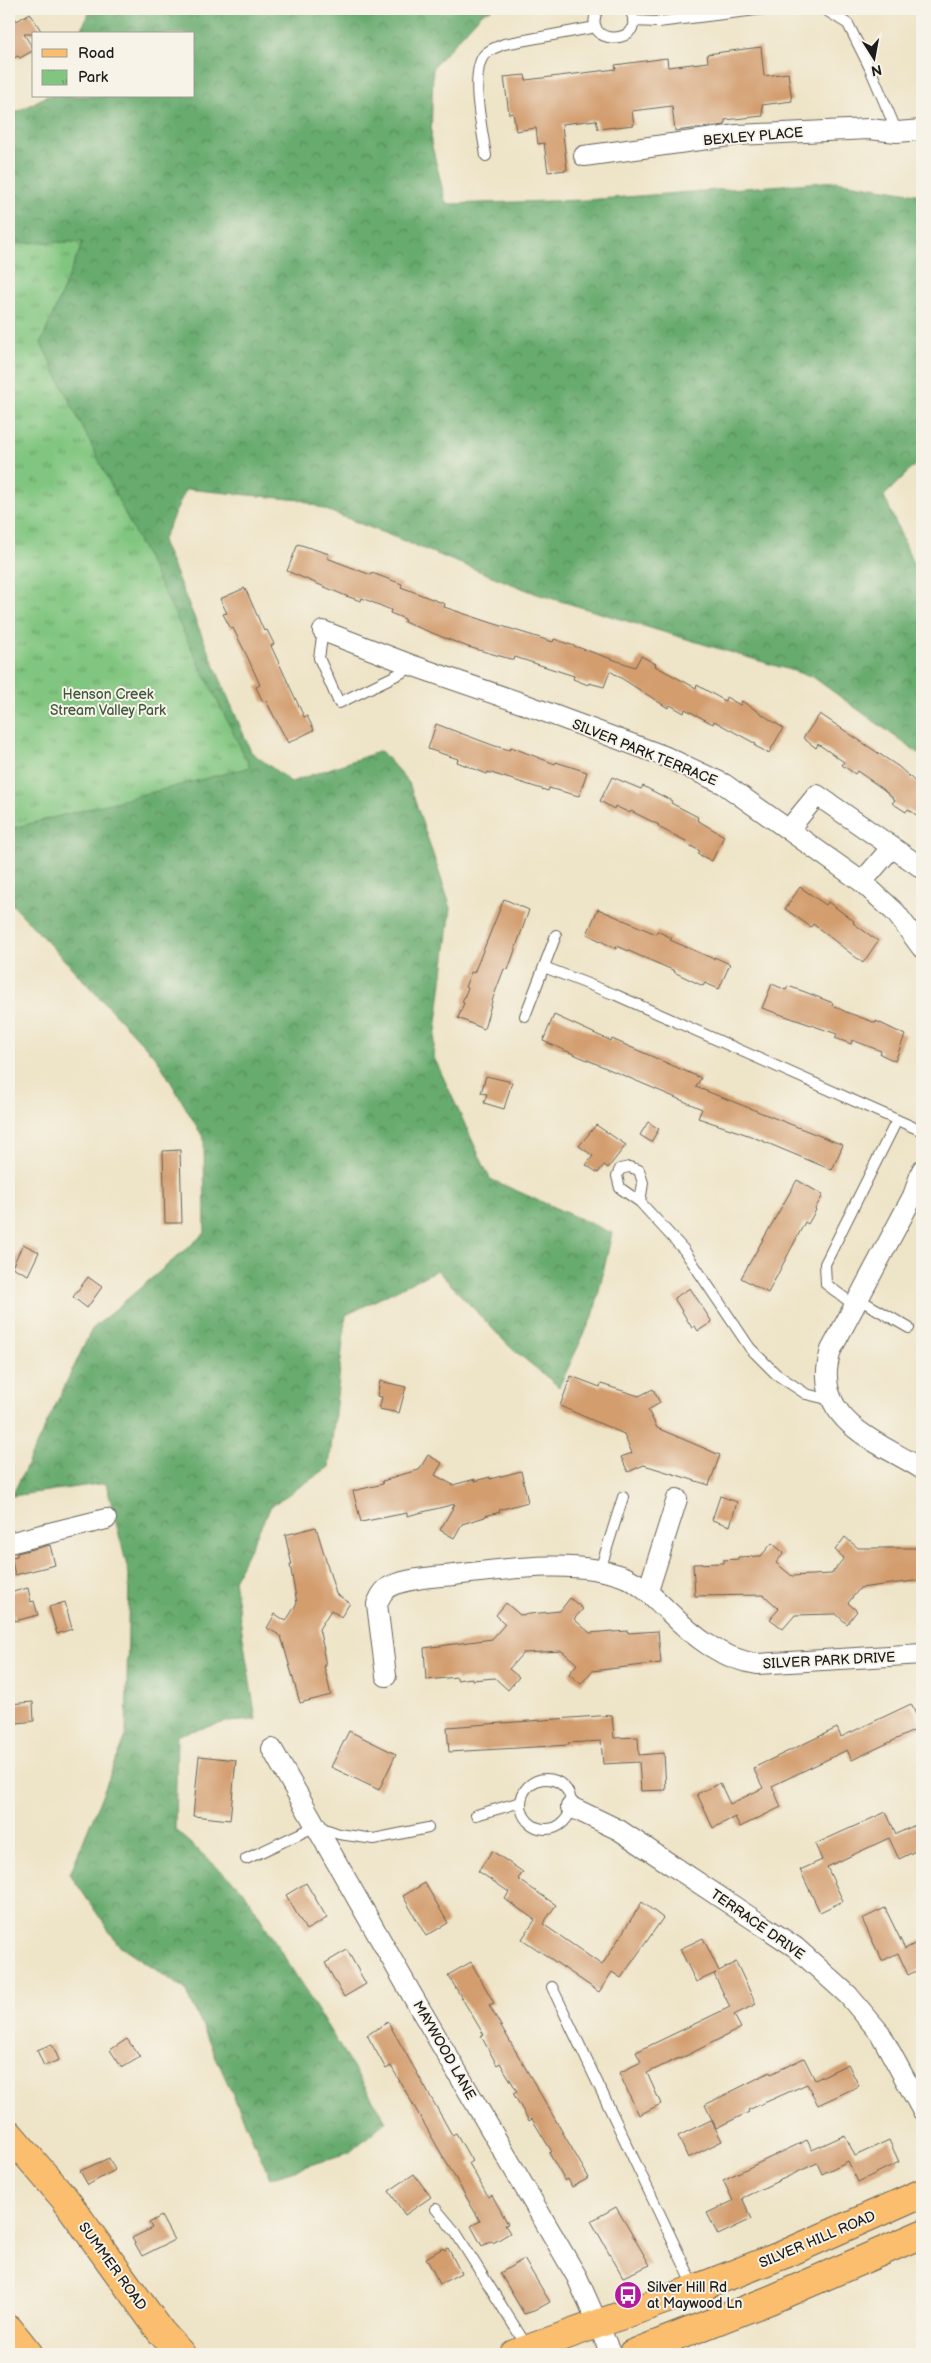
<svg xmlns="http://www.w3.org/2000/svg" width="931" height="2363" font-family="'Balsamiq Sans',sans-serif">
  <defs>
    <pattern id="forest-crowns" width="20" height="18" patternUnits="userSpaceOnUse" patternTransform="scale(1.25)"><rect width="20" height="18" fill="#68ab6e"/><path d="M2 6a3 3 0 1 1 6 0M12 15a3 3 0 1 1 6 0" fill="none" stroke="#558a5a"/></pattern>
    <pattern id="park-tufts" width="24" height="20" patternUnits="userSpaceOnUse" patternTransform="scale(1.25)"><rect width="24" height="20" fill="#81c680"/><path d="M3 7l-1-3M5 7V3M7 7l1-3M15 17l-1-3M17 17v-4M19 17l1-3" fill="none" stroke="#69a068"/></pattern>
  </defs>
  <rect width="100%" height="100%" fill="#f7f3e8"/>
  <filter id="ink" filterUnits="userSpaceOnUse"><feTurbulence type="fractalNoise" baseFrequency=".02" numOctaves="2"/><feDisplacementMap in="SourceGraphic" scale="10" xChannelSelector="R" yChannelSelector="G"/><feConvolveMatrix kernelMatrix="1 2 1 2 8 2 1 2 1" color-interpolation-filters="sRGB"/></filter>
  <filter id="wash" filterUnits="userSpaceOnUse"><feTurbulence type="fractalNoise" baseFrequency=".0096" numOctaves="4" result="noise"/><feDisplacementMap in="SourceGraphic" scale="20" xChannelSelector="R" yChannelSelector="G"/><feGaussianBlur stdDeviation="1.12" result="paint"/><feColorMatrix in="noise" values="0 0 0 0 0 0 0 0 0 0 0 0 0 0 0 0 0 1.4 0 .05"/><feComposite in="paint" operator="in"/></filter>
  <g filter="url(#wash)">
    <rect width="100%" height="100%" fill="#eee4c7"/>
    <!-- forest -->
    <path fill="url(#forest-crowns)" stroke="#426445" d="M98 9H493L482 13 433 67 431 142 446 204 586 200 836 181 922 195V458L884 496 914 565 922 574V756L813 677 537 594 301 500 186 489 162 541 251 752 291 782 381 751 409 783 451 908 433 1055 490 1179 612 1233 594 1313 559 1387 509 1346 437 1270 346 1315 329 1467 271 1506 234 1580 256 1720 226 1722 177 1735 175 1830 243 1890 386 2121 350 2152 270 2178 186 1990 118 1944 70 1874 126 1736 129 1574 106 1483 12 1496 92 1329 205 1233 204 1139 158 1060 9 901V116L47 96H194V34H79L89 13Z"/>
    <!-- park -->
    <path fill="url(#park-tufts)" stroke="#4e714e" d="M83 242 41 343 250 767 9 829V243Z"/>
    <g id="blocks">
      <!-- building -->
      <path fill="#d39d6e" d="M9 9 17 21 30 13 43 34H24L34 50 20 58 18 56 9 61Z
        M761 47 764 76 788 73 792 101 762 105 763 116 725 120V125L675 131 672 106 632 111 634 125 598 129 596 120 562 124 567 170 548 172 544 143 538 144 536 128 516 131 513 113 509 114 504 77 525 75 526 80 616 69 615 65 667 58 668 67 708 62 707 54Z
        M298 544 329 554 327 558 371 575 372 573 402 584 401 587 445 604 444 607 492 623 553 642 554 639 635 667 641 656 656 664 655 666 696 688 697 685 725 701 726 697 740 705 742 701 783 728 769 753 755 746 756 744 714 721 713 724 685 709 684 713 670 705 668 708 610 671 604 687 589 683 588 685 573 679 574 676 515 657 514 660 468 647 404 622 405 619 390 613 391 610 362 598 361 601 346 596 287 571Z
        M245 588 264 631 267 630 274 644 271 646 304 717 307 716 314 730 288 743 266 701 263 702 256 687 260 685 247 656 233 628 231 629 223 614 227 613 220 599Z
        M820 714 899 767 922 788V819L908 809 906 812 892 803 895 800 883 789 857 771 855 774 842 765 844 762 818 744 816 748 803 738Z
        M436 724 495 746 510 750 511 747 555 764 556 762 587 772 579 796 549 788 548 791 488 772 487 774 457 762 458 759 428 749Z
        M612 777 641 789 643 786 672 801 671 803 698 817 697 820 724 836 712 861 698 854 700 851 685 843 686 841 658 827 659 825 631 811 630 813 615 806 614 809 600 801Z
        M800 887 826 905 828 902 854 921 853 923 878 941 863 963 813 924 811 927 785 909Z
        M504 899 529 910 508 970 504 969 493 998 484 1029 458 1018 464 1003 462 1002 468 988 465 987 471 972 474 973Z
        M598 909 656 934 657 931 672 938 670 940 714 959V957L730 964 719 989 705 983 703 986 674 972 675 971 617 946 616 949 587 934Z
        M772 984 786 990 788 986 805 992 833 1003 832 1005 846 1012 876 1023V1021L905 1035 895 1061 880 1054 881 1051 852 1040 851 1044 835 1038 837 1034 762 1008Z
        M554 1015 611 1041 612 1039 701 1078 696 1087 843 1145 832 1170 748 1135 698 1118 702 1109 543 1041Z
        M486 1076 512 1082 504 1109 484 1103 487 1094 481 1093Z
        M648 1122 659 1129 651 1142 640 1135Z
        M596 1125 626 1145 608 1168 604 1165 598 1173 586 1165 593 1156 579 1146Z
        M180 1150 182 1223H165L163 1151Z
        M797 1180 823 1195 815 1209 816 1210 808 1224 805 1222 768 1293 741 1278Z
        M23 1244 39 1252 28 1275 12 1267Z
        M88 1277 102 1287 87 1308 73 1297Z
        M690 1288 712 1322 698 1331 695 1326 692 1328 674 1298Z
        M571 1376 600 1387 601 1384 639 1396 653 1389 660 1403 648 1410 657 1428 720 1455 709 1485 644 1465 628 1472 621 1457 632 1453 624 1434 560 1406Z
        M380 1381 406 1387 399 1413 379 1409 382 1397 377 1396Z
        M428 1455 442 1463 435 1475 453 1485 475 1479V1481L490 1477V1479L521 1471 528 1502 499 1510 500 1512 485 1516V1517L462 1524 454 1538 440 1530 455 1504 407 1516V1513L361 1522 353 1491 383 1484 382 1481 397 1477 396 1476 419 1470Z
        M720 1496 737 1502 730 1526 712 1520Z
        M316 1527 336 1594 350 1603 341 1617 331 1610 319 1629 324 1650H323L326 1666H324L331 1695 300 1703 281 1636 267 1628 275 1614 286 1621 297 1603 290 1565H292L285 1535Z
        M845 1537 858 1548H922V1580L860 1588 848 1603 857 1611 847 1624 836 1614 795 1615 783 1629 770 1619 779 1609 764 1595 695 1596 693 1564 723 1563V1560L738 1559V1557L761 1556 772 1543 784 1553 776 1563 792 1576 831 1574 844 1558 835 1550Z
        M50 1545 55 1565 15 1575 11 1557 17 1556V1553Z
        M28 1588 31 1602 34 1601 38 1615 15 1621 9 1593Z
        M570 1598 583 1609 574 1619 590 1633 613 1631V1632L628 1631V1633L658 1631 661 1663 592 1671 581 1684 569 1674 577 1664 562 1651 523 1653 509 1669 519 1677 508 1690 495 1678 472 1680V1678L457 1680V1677L426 1680 424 1648 492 1639 505 1624 496 1615 506 1603 520 1615 560 1611Z
        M65 1602 72 1629 57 1634 49 1607Z
        M33 1702 34 1721 9 1724V1704Z
        M911 1704 922 1727 852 1760 847 1750 772 1786 781 1807 740 1827 735 1817 713 1828 697 1794 720 1783 730 1804 763 1788 753 1768 837 1728 841 1737Z
        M612 1715 614 1738 638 1737 639 1755 664 1753 666 1790 641 1791 639 1762 603 1764 601 1741 568 1743 569 1745 449 1752 447 1727Z
        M349 1731 396 1754 379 1790 331 1767Z
        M199 1756 236 1760 230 1820 193 1816Z
        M886 1812 896 1834 922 1822V1848L899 1859 889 1838 827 1867 843 1901 820 1912 800 1870 822 1860 815 1844Z
        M492 1851 523 1872 518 1879 556 1905 543 1924 602 1965 642 1902 663 1918 621 1978 612 1972 599 1992 522 1939 535 1920 505 1899 509 1892 478 1871Z
        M306 1883 327 1918 306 1930 286 1895Z
        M425 1883 448 1923 426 1936 403 1896Z
        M885 1908 905 1949 922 1940V1968L908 1975 898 1953 882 1961 862 1919Z
        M703 1938 719 1971 736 1962 756 2004 734 2015 741 2028 680 2059 679 2058 647 2073 661 2104 639 2115 619 2073 641 2062 636 2052 730 2007 714 1974 716 1973 696 1982 680 1949Z
        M347 1950 366 1984 344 1997 325 1963Z
        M471 1962 494 2003 489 2005 589 2178 572 2187 568 2179 565 2181 549 2153 552 2152 532 2119 529 2121 513 2093 517 2091 500 2063 497 2065 481 2036 484 2035 448 1975Z
        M388 2022 442 2117 452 2135 456 2133 469 2156 472 2161 469 2163 488 2197 492 2195 508 2224 505 2225 510 2233 493 2243 492 2241 482 2246 471 2226 480 2221 391 2066 386 2069 367 2035Z
        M127 2039 140 2057 122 2068 110 2050Z
        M52 2044 59 2060 44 2066 37 2050Z
        M804 2058 815 2080 848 2064 859 2086 818 2105 807 2084 748 2110 749 2112 716 2128 705 2105 770 2072 771 2074Z
        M711 2120 722 2141 688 2158 678 2136Z
        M845 2135 855 2156 889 2140 899 2162 858 2182 848 2161 822 2174 817 2163 742 2198 752 2219 718 2235 707 2213 733 2201 723 2180 807 2140 812 2150Z
        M109 2158 115 2170 88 2185 80 2171Z
        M414 2174 431 2197 405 2215 389 2191Z
        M616 2207 650 2265 623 2277 591 2221Z
        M161 2216 174 2240 142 2256 132 2238 152 2228 149 2223Z
        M443 2248 444 2250 448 2248 461 2273 440 2284 426 2258Z
        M524 2259 550 2302 534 2311 524 2314 500 2273Z"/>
    </g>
  </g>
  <g filter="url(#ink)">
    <use href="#blocks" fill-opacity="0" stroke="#666258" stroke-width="1"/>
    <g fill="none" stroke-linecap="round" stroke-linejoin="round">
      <!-- lane casing -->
      <g stroke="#666258" stroke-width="12">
        <path id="lane" d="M598 9C578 49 652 45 629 9
          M824 9 848 24 869 66 897 132
          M633 21 658 22 764 9
          M486 156C483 132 469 75 484 55 489 49 497 47 504 44L596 27
          M323 631 319 658 339 703 413 667
          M544 967 616 995 922 1131
          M525 1016 556 935
          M640 1202 643 1183 639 1170 629 1167 620 1169 617 1176 620 1188 640 1202 684 1250 750 1348 776 1374 806 1394 831 1400
          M857 1298 909 1328
          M854 1305 826 1284 825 1264 897 1120
          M600 1570 623 1497
          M521 1804a25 25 0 1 1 50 0a25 25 0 1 1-50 0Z
          M476 1815 521 1802
          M246 1859 316 1826 339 1834 374 1839 428 1828
          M552 1987 695 2288
          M436 2209 456 2233 528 2348"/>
      </g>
      <!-- street casing -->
      <g stroke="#666258" stroke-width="22">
        <path id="street" d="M584 156 737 135 869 129 897 132 922 130
          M323 631 414 666 524 704 664 756 724 784 862 882 896 913 922 948
          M789 829 817 795 892 847
          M862 882 892 847 922 868
          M922 1170 913 1196 831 1350C829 1358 826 1368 827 1377 828 1427 886 1446 922 1469
          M9 1543 106 1519
          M648 1591 677 1499
          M386 1676 377 1604C380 1597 383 1590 391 1586 409 1578 434 1577 454 1575 505 1569 579 1558 627 1578 644 1586 655 1599 668 1611 694 1637 720 1658 757 1664L922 1654
          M272 1749 412 1995 577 2277 611 2354
          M571 1807 619 1830 795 1947 848 1995 880 2033 922 2110"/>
      </g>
      <!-- primary casing -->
      <g stroke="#666258" stroke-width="30">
        <path id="primary" d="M9 2134 65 2199 161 2332 181 2354
          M514 2354 695 2289 785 2254 922 2193
          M632 2354 770 2300 922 2234"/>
      </g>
      <!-- highway casing -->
      <g stroke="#666258" stroke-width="30">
        <path id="highway" d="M9 2329 29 2354"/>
      </g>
      <!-- lane -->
      <use href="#lane" stroke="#fff" stroke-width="10"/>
      <!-- street -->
      <use href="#street" stroke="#fff" stroke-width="20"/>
      <!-- primary -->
      <use href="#primary" stroke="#fabe6e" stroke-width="28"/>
      <!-- highway -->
      <use href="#highway" stroke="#fabe6e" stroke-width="28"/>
    </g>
  </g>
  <!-- icons -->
  <defs>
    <g id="bus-disc" transform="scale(1.4375)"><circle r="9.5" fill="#b5179e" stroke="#f7f3e8"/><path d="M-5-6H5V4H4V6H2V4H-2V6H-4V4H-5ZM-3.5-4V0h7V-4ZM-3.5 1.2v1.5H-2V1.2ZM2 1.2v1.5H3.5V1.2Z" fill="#fff"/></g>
  </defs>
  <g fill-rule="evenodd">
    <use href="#bus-disc" x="628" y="2295"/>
  </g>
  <g text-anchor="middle" stroke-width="4" stroke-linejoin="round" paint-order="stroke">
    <!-- street labels -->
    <g font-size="14" fill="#1c1c1c" stroke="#f7f3e8">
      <text transform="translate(753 136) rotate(-5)" y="5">BEXLEY PLACE</text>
      <text transform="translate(645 752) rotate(22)" y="5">SILVER PARK TERRACE</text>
      <text transform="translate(829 1660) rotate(-3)" y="5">SILVER PARK DRIVE</text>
      <text transform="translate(758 1924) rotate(35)" y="5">TERRACE DRIVE</text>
      <text transform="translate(445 2050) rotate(60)" y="5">MAYWOOD LANE</text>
      <text transform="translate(817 2239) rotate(-23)" y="5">SILVER HILL ROAD</text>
      <text transform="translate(113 2266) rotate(54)" y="5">SUMMER ROAD</text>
    </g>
    <!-- park labels -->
    <g font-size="14" fill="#3f583f" stroke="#f7f3e8">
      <text x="108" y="699">Henson Creek<tspan x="108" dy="16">Stream Valley Park</tspan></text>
    </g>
    <!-- poi labels -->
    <g font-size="14" fill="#1c1c1c" stroke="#f7f3e8" text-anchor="start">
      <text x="647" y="2292">Silver Hill Rd<tspan x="647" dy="16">at Maywood Ln</tspan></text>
    </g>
  </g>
  <!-- margin -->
  <rect width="931" height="2363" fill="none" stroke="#f7f3e8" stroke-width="30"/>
  <!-- legend -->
  <rect x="32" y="32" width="162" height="65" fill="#f7f3e8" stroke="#9f9d96"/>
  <rect x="42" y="49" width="25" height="8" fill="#fabe6e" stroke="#9f9d96"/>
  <text x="78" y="58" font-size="15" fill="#1c1c1c">Road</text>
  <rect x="42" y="70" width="25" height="15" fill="url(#park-tufts)" stroke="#9f9d96"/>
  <text x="78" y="82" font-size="15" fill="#1c1c1c">Park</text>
  <!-- north arrow -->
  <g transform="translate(874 58) rotate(169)" stroke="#f7f3e8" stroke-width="4" paint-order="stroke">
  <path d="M0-4L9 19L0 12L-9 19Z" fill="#1c1c1c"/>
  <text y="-8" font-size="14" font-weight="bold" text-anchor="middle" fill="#1c1c1c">N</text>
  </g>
</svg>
